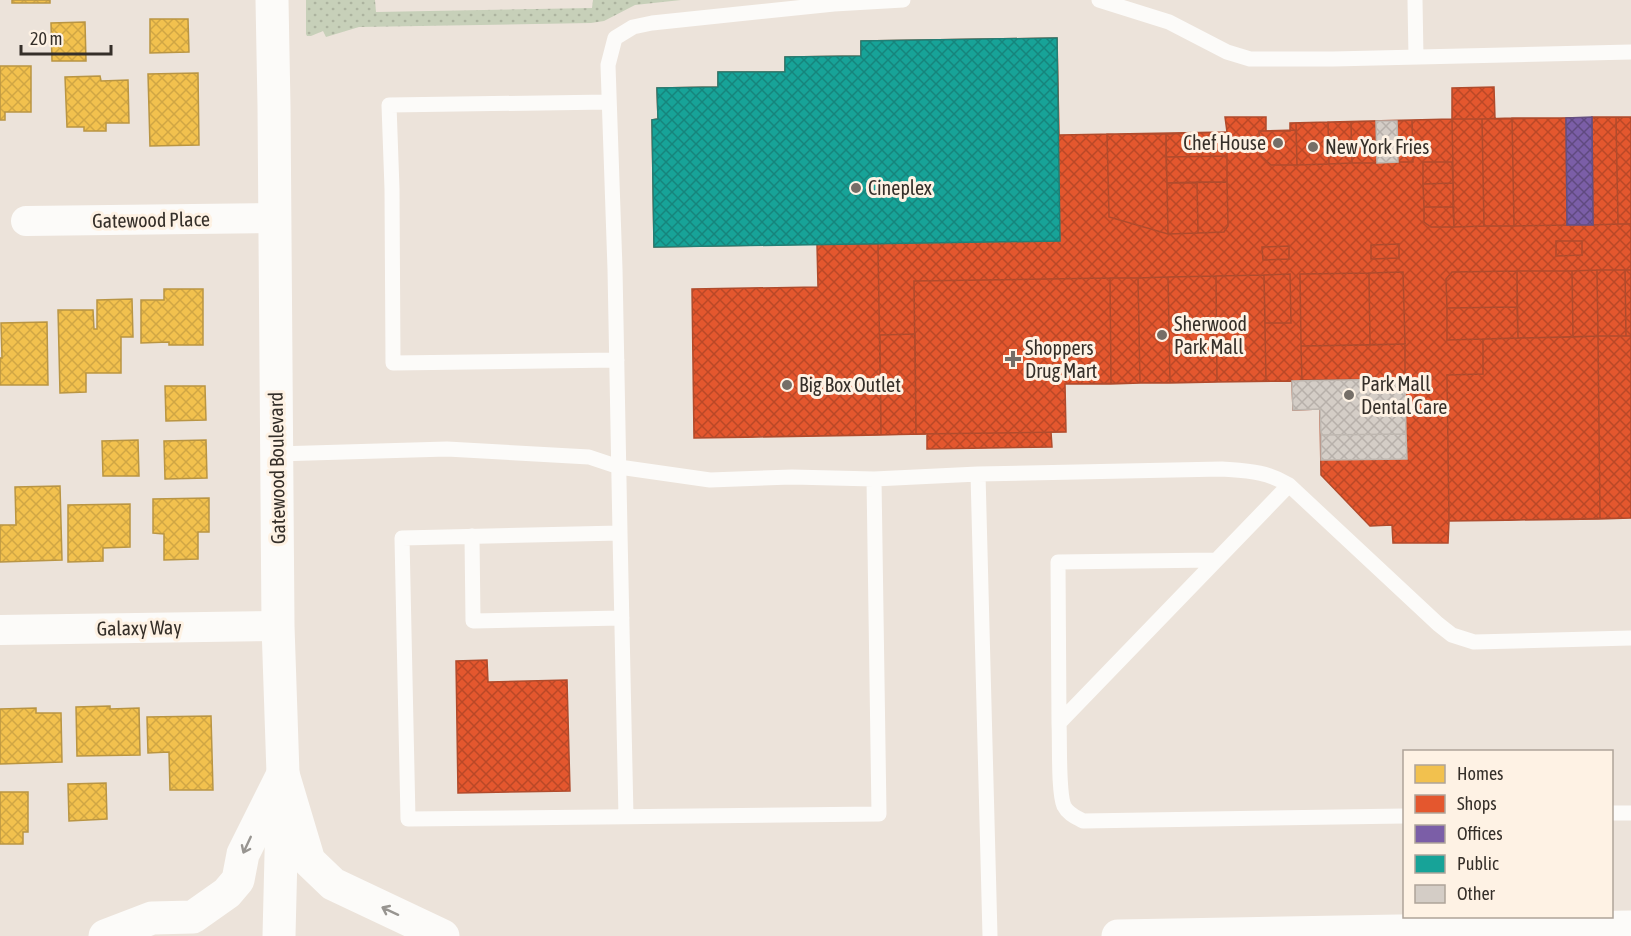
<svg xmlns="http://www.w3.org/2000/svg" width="1631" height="936" font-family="'Asap Condensed',sans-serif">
  <defs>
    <pattern id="grass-dots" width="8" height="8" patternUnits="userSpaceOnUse" patternTransform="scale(1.5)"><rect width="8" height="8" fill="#c7d0b9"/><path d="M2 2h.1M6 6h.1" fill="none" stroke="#acb39f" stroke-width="1.8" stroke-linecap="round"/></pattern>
    <pattern id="homes-cross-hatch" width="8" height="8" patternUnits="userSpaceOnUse" patternTransform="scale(1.5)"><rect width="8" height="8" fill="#f2c14e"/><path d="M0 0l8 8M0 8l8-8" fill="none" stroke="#d0a644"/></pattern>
    <pattern id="shops-cross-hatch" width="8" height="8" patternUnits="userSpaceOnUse" patternTransform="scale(1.5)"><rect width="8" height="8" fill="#e4572e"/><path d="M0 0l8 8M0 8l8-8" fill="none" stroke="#ba4827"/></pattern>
    <pattern id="offices-cross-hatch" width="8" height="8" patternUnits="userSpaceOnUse" patternTransform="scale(1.5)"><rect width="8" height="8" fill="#7b5ea7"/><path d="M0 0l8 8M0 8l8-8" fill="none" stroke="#604a80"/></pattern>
    <pattern id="public-cross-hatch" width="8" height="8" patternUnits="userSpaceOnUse" patternTransform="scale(1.5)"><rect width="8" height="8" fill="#17a398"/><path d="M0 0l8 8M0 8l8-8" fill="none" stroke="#16857c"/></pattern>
    <pattern id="building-cross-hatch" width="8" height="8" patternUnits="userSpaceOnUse" patternTransform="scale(1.5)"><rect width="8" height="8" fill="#d4cdc6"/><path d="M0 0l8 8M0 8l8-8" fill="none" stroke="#b7b0aa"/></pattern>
  </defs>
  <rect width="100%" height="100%" fill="#ece3da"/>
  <!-- grass -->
  <path fill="url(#grass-dots)" d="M306 0H375L376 12 592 8 593 0H681L635 5 604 21 591 23 359 27 326 37 323 31 311 36H307L306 34Z"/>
  <!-- homes -->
  <path fill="url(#homes-cross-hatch)" stroke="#b99543" stroke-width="1.5" d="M12 0H50V3H12Z
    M150 19H188L189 52 150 53Z
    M85 22 86 61H52L51 23Z
    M0 66H31V112H5V120H0Z
    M198 73 199 145 150 146 148 74Z
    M100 76 101 81 128 80 129 123H106V131H84V127H67L65 77Z
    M164 289H203V345H169V342L141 343V300H164Z
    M132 299 133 337H121V373H86V392L60 393 58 310H93L94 329H97V300Z
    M47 322 48 385H0V358H2L1 323Z
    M165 386H205L206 420 166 421Z
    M138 440 139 476H103L102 441Z
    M206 440 207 478 165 479 164 441Z
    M60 486 62 560 0 562V525H16L15 487Z
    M209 498V532H198V559L164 560V534L153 533V499Z
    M130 504V547L103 548V561L68 562V505Z
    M110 706V709L139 708 140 755 77 756 76 707Z
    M36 708V713H61L62 762 0 764V709Z
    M211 716 213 790H170L169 752 148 753 147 717Z
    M106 783 107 819 69 821 68 784Z
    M0 792H28V832H23V844H0Z"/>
  <!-- shops -->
  <path fill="url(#shops-cross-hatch)" stroke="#b04b2c" stroke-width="1.5" d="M1057 38 1059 135 1227 132 1225 117H1266V131H1290V123L1452 119V88L1494 87 1495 119 1631 117V518L1449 521 1448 543H1393L1392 525 1370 526 1321 475 1320 409 1293 410 1292 381 1065 384 1066 432H1051L1052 447 927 449V434L694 438 692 289 818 287 817 244 654 247 652 120 658 119 657 88 718 87V72H785V57L861 56V41Z
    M1592 117H1616L1618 224 1593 225Z
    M1616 117H1631V224H1618Z
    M1512 118H1566L1567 225 1514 226Z
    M1512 118 1514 226H1484L1482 119Z
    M1452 119H1482L1484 226 1454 227Z
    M1412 120 1413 162H1398L1397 121Z
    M1376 121 1377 163H1352L1351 122Z
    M1328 122H1351L1352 163 1329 164Z
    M1328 122 1329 164 1297 165 1296 123Z
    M1296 130 1297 165H1271L1260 155 1259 131Z
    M1227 132V156L1166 157V134Z
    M1107 134H1166L1168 234 1109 217Z
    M1227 156V182L1167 183 1166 157Z
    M1423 162H1452L1453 183 1423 184Z
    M1197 182H1227L1228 226 1224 232 1198 233Z
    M1197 182 1198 233 1168 234 1167 183Z
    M1453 183V207H1424L1423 184Z
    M1424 207H1453L1454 227H1431L1424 222Z
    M1556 241H1582V255L1556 256Z
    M817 244H878L881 435 694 438 692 289 818 287Z
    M1399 244V258L1371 259V245Z
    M1289 246V259L1263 260 1262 247Z
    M1597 270 1598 336 1573 337 1572 271Z
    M1597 270H1625L1626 336H1598Z
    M1625 270H1631V336H1626Z
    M1517 271V307L1447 308 1446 279 1452 272Z
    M1517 271H1572L1573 337 1518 338Z
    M1403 272 1405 344 1370 345 1369 273Z
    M1369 273 1370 345 1301 346 1300 274Z
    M1290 274 1291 323H1265L1264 275Z
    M1264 275 1266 381 1217 382 1216 276Z
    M1216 276 1217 382 1170 383 1168 277Z
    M1168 277 1170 383H1140L1138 278Z
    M1110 278H1138L1140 383 1111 384Z
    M1110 278 1111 384H1065L1066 432 916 434 914 281Z
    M1517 307 1518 338 1447 340V308Z
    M915 334 916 434 881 435 880 335Z
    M1598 336H1631V518L1600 519Z
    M1598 336 1600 519 1449 521 1447 375 1483 374V339Z
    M1405 344V379L1302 380 1301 346Z
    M487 660 488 682 567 680 570 791 458 793 456 661Z"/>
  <!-- offices -->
  <path fill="url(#offices-cross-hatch)" stroke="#665081" stroke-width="1.5" d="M1592 117 1593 225H1567L1566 118Z"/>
  <!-- public -->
  <path fill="url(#public-cross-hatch)" stroke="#208077" stroke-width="1.5" d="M1057 38 1060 241 654 247 652 120 658 119 657 88 718 87V72H785V57L861 56V41Z"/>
  <!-- building -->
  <path fill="url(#building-cross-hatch)" stroke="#beb7b0" stroke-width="1.5" d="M1376 121H1397L1398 162 1377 163Z
    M1405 379 1406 434 1321 435 1320 409 1293 410 1292 381Z
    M1406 434 1407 459 1321 460V435Z"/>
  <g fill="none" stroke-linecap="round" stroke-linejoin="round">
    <!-- service -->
    <path stroke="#fcfbf9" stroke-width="15" d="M1099 0 1169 22 1227 52 1250 59H1333L1631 52
      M1415 0 1416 57
      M609 102 389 105 392 189 393 363 617 360
      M276 454 447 449 589 457 619 467 710 480 792 477 874 479 978 474 1222 469C1248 471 1266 471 1289 485L1438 624 1452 635 1474 642 1631 638
      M978 474 990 936
      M874 479 879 814 408 819 402 538 620 533 615 269 608 65 615 38 633 27 652 23 834 4 903 0
      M1289 485 1059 723C1060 741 1058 792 1064 806 1068 814 1076 817 1083 821L1404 816
      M620 533 626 817
      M472 536 473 621 622 618
      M1059 723 1058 562 1216 560
      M1612 813H1631"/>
    <!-- minor -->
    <path stroke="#fcfbf9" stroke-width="30" d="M26 221 275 218
      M0 630 278 626"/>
    <!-- tertiary -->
    <path stroke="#fcfbf9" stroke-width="33" d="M272 0 274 106 278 626 283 774 279 936"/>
    <!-- secondary -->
    <path stroke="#fcfbf9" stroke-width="33" d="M283 774 309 861 333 884 443 936
      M105 936 152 918 193 917 227 893 238 880 243 854 283 774
      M1118 936 1631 927"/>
  </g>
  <!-- one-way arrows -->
  <defs><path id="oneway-shaft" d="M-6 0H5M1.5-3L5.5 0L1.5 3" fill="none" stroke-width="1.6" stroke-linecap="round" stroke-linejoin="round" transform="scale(1.5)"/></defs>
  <g stroke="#989591">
    <use href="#oneway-shaft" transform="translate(247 845) rotate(115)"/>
    <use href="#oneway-shaft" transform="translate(390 911) rotate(-155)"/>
  </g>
  <!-- markers -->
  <g fill="#756e67" stroke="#fef2e4" stroke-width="2">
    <circle cx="1278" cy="143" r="6"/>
    <circle cx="1313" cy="147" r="6"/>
    <circle cx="856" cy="188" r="6"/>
    <circle cx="1162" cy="335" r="6"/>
    <path d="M1010 350h6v6h6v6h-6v6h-6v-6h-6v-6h6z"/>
    <circle cx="787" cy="385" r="6"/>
    <circle cx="1349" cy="395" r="6"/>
  </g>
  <g text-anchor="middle" stroke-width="6" stroke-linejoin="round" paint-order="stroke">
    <!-- poi labels -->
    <g font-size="20" fill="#352f29" stroke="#fef2e4" text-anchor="start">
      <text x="1266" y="150" text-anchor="end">Chef House</text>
      <text x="1325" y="154">New York Fries</text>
      <text x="868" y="195">Cineplex</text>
      <text x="1174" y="331">Sherwood<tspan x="1174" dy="23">Park Mall</tspan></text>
      <text x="1025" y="355">Shoppers<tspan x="1025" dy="23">Drug Mart</tspan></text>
      <text x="1361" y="391">Park Mall<tspan x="1361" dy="23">Dental Care</tspan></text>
      <text x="799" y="392">Big Box Outlet</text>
    </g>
    <!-- street labels -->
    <g font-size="20" fill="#352f29" stroke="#fef2e4">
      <text transform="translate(151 220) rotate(-1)" y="7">Gatewood Place</text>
      <text transform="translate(277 468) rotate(-91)" y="7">Gatewood Boulevard</text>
      <text transform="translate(139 628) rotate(-1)" y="7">Galaxy Way</text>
    </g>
  </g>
  <!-- legend -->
  <rect x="1403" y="750" width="210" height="168" fill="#fef2e4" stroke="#aea499" stroke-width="1.5"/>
  <rect x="1415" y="765" width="30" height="18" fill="#f2c14e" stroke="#aea499" stroke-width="1.5"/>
  <text x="1457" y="780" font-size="18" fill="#352f29">Homes</text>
  <rect x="1415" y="795" width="30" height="18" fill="#e4572e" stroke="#aea499" stroke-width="1.5"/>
  <text x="1457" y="810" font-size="18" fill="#352f29">Shops</text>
  <rect x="1415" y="825" width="30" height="18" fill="#7b5ea7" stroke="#aea499" stroke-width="1.5"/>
  <text x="1457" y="840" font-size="18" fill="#352f29">Offices</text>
  <rect x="1415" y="855" width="30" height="18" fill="#17a398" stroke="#aea499" stroke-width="1.5"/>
  <text x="1457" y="870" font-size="18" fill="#352f29">Public</text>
  <rect x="1415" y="885" width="30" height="18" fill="#d4cdc6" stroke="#aea499" stroke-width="1.5"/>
  <text x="1457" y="900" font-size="18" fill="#352f29">Other</text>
  <!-- scale -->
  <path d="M21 45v9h90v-9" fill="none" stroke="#352f29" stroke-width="3"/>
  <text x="30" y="45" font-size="18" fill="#352f29" stroke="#fef2e4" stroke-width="4.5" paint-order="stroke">20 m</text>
</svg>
